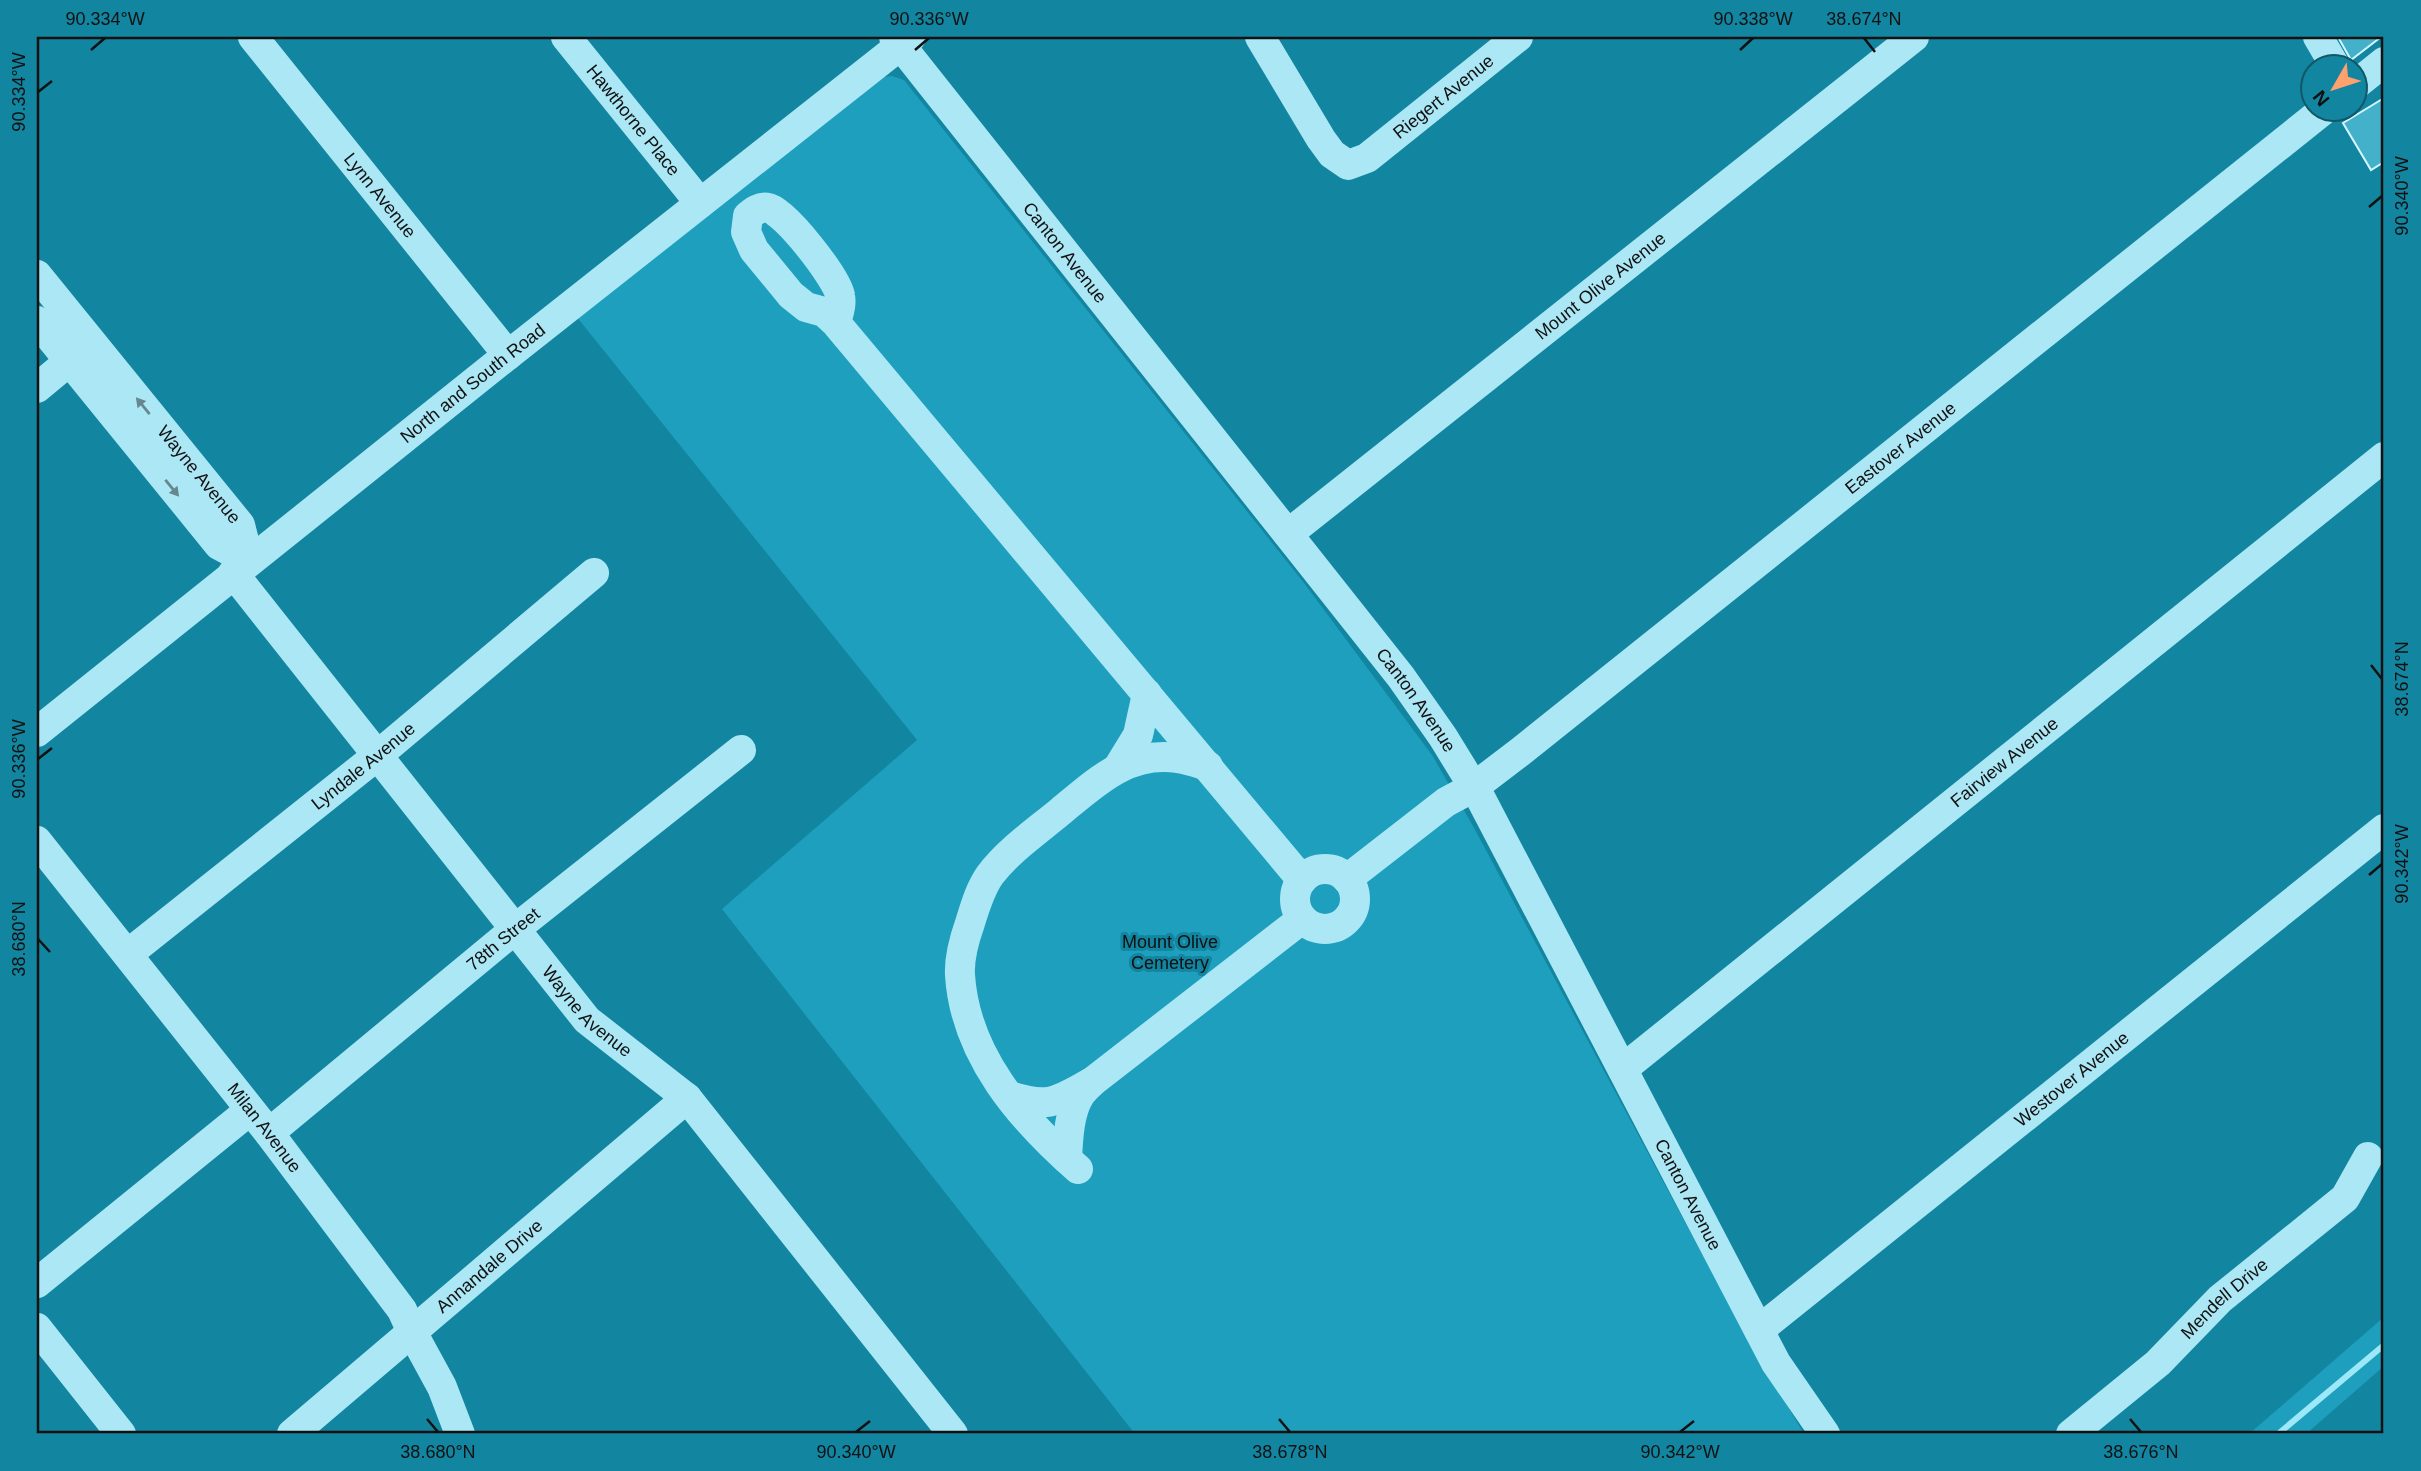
<svg xmlns="http://www.w3.org/2000/svg" width="2421" height="1471" font-family="Helvetica,sans-serif">
  <rect width="100%" height="100%" fill="#1285a1"/>
  <!-- green -->
  <path fill="#1d9fbd" d="M892 76 904 80 1304 583 1432 755 1473 826 1748 1340 1804 1434H1135L722 909 917 740 576 316 882 77Z
    M2384 1317V1366L2306 1434H2249Z"/>
  <g fill="none" stroke-linecap="round" stroke-linejoin="round">
    <!-- stream -->
    <path stroke="#9de8f8" stroke-width="6" d="M2278 1434 2384 1345"/>
  </g>
  <!-- building -->
  <path fill="#44b1ca" stroke="#d4f6fe" stroke-width="2" d="M2338 37H2381L2351 60Z
    M2384 98V162L2371 170 2343 123Z"/>
  <g fill="none" stroke-linecap="round" stroke-linejoin="round">
    <!-- minor -->
    <g stroke="#abe7f5" stroke-width="30">
      <path id="s1" d="M253 37 508 355"/>
      <path id="s2" d="M566 37 700 203"/>
      <path id="s3" d="M894 37 1401 677 1443 737 1481 799 1776 1363 1825 1434"/>
      <path id="s4" d="M1260 37 1321 139 1332 154 1348 165 1367 158 1518 37"/>
      <path d="M2318 37 2335 66"/>
      <path d="M2354 86 2384 62"/>
      <path id="s5" d="M37 275 240 525 249 561"/>
      <path d="M37 321 219 545 249 561"/>
      <path d="M836 323C838 315 842 305 840 296 838 279 784 210 768 208 760 206 753 212 748 216L746 232 754 250 791 295 806 307 824 312 836 323 1302 880"/>
      <path d="M37 388 84 349"/>
      <path id="s6" d="M1288 534 1914 37"/>
      <path id="s7" d="M233 573 587 1020 687 1098 953 1434"/>
      <path id="s8" d="M37 732 508 355 911 37"/>
      <path d="M1119 766 1138 735 1147 694"/>
      <path id="s9" d="M37 841 269 1133 402 1310 412 1332 442 1387 460 1434"/>
      <circle cx="1325" cy="899" r="30"/>
      <path id="s10" d="M1347 879 1446 802 1474 787 1520 752 2326 108"/>
      <path id="s11" d="M128 954 378 755 594 573"/>
      <path id="s12" d="M1624 1068 2384 457"/>
      <path d="M1010 1096C1050 1109 1057 1101 1092 1082"/>
      <path id="s13" d="M269 1133 514 930 741 750"/>
      <path d="M1067 1159C1068 1139 1069 1112 1080 1095 1083 1090 1088 1086 1092 1082L1302 919"/>
      <path d="M1078 1169C1021 1119 965 1055 960 975 959 958 964 940 970 923 975 907 980 889 990 875 1009 850 1037 831 1061 811 1096 782 1128 751 1177 758 1187 759 1198 763 1208 766"/>
      <path d="M37 1283 249 1111"/>
      <path d="M37 1328 121 1434"/>
      <path id="s14" d="M1759 1330 2384 829"/>
      <path id="s15" d="M292 1434 687 1098"/>
      <path id="s16" d="M2071 1434 2158 1363 2220 1299 2345 1198 2368 1157"/>
    </g>
  </g>
  <!-- one-way arrows -->
  <defs><path id="oneway-solid" d="M-6-.8H1V-3.2L6.5 0L1 3.2V.8H-6Z" transform="scale(1.75)"/></defs>
  <g fill="#66878e">
    <use href="#oneway-solid" transform="translate(143 406) rotate(-129)"/>
    <use href="#oneway-solid" transform="translate(172 488) rotate(51)"/>
  </g>
  <!-- ticks -->
  <path fill="none" stroke="#111" stroke-width="2.5" d="M1864 38 1875 52M91 50 105 38M915 50 929 38M1740 50 1753 38M38 92 52 81M2369 207 2382 196M2371 665 2382 679M38 759 52 748M2369 875 2382 864M38 939 50 952M427 1419 438 1432M1279 1419 1290 1432M2130 1419 2141 1432M856 1432 870 1421M1680 1432 1694 1421"/>
  <g text-anchor="middle" stroke-width="6" stroke-linejoin="round" paint-order="stroke">
    <!-- street labels -->
    <g font-size="18" fill="#111" stroke="#1285a1">
      <text dy="6" stroke="none"><textPath href="#s4" startOffset="275">Riegert Avenue</textPath></text>
      <text dy="6" stroke="none"><textPath href="#s2" startOffset="107">Hawthorne Place</textPath></text>
      <text dy="6" stroke="none"><textPath href="#s1" startOffset="203">Lynn Avenue</textPath></text>
      <text dy="6" stroke="none"><textPath href="#s3" startOffset="275">Canton Avenue</textPath></text>
      <text dy="6" stroke="none"><textPath href="#s6" startOffset="399">Mount Olive Avenue</textPath></text>
      <text dy="6" stroke="none"><textPath href="#s8" startOffset="558">North and South Road</textPath></text>
      <text dy="6" stroke="none"><textPath href="#s10" startOffset="702">Eastover Avenue</textPath></text>
      <text dy="6" stroke="none"><textPath href="#s5" startOffset="257">Wayne Avenue</textPath></text>
      <text dy="6" stroke="none"><textPath href="#s3" startOffset="844">Canton Avenue</textPath></text>
      <text dy="6" stroke="none"><textPath href="#s12" startOffset="488">Fairview Avenue</textPath></text>
      <text dy="6" stroke="none"><textPath href="#s11" startOffset="301">Lyndale Avenue</textPath></text>
      <text dy="6" stroke="none"><textPath href="#s13" startOffset="304">78th Street</textPath></text>
      <text dy="6" stroke="none"><textPath href="#s7" startOffset="564">Wayne Avenue</textPath></text>
      <text dy="6" stroke="none"><textPath href="#s14" startOffset="401">Westover Avenue</textPath></text>
      <text dy="6" stroke="none"><textPath href="#s9" startOffset="366">Milan Avenue</textPath></text>
      <text dy="6" stroke="none"><textPath href="#s3" startOffset="1409">Canton Avenue</textPath></text>
      <text dy="6" stroke="none"><textPath href="#s15" startOffset="259">Annandale Drive</textPath></text>
      <text dy="6" stroke="none"><textPath href="#s16" startOffset="205">Mendell Drive</textPath></text>
    </g>
    <!-- park labels -->
    <g font-size="18" fill="#111" stroke="#1285a1">
      <text x="1170" y="948">Mount Olive<tspan x="1170" dy="21">Cemetery</tspan></text>
    </g>
  </g>
  <!-- border -->
  <rect width="2421" height="1471" fill="none" stroke="#1285a1" stroke-width="77"/>
  <!-- north arrow -->
  <g transform="translate(2334 88) rotate(231)"><circle r="33" fill="#1285a1" stroke="#125767" stroke-width="2"/>
  <path d="M0-5L12 26L0 18L-12 26Z" fill="#ffa16f"/>
  <text y="-10" font-size="19" font-weight="bold" text-anchor="middle" fill="#111111">N</text>
  </g>
  <rect x="38" y="38" width="2344" height="1394" fill="none" stroke="#111" stroke-width="2.5"/>
  <g font-size="18" text-anchor="middle" fill="#111">
    <text x="105" y="25">90.334°W</text>
    <text x="929" y="25">90.336°W</text>
    <text x="1753" y="25">90.338°W</text>
    <text x="1864" y="25">38.674°N</text>
    <text transform="translate(19 92) rotate(-90)" y="6">90.334°W</text>
    <text transform="translate(2402 196) rotate(-90)" y="6">90.340°W</text>
    <text transform="translate(2402 679) rotate(-90)" y="6">38.674°N</text>
    <text transform="translate(19 759) rotate(-90)" y="6">90.336°W</text>
    <text transform="translate(2402 864) rotate(-90)" y="6">90.342°W</text>
    <text transform="translate(19 939) rotate(-90)" y="6">38.680°N</text>
    <text x="438" y="1458">38.680°N</text>
    <text x="856" y="1458">90.340°W</text>
    <text x="1290" y="1458">38.678°N</text>
    <text x="1680" y="1458">90.342°W</text>
    <text x="2141" y="1458">38.676°N</text>
  </g>
</svg>
